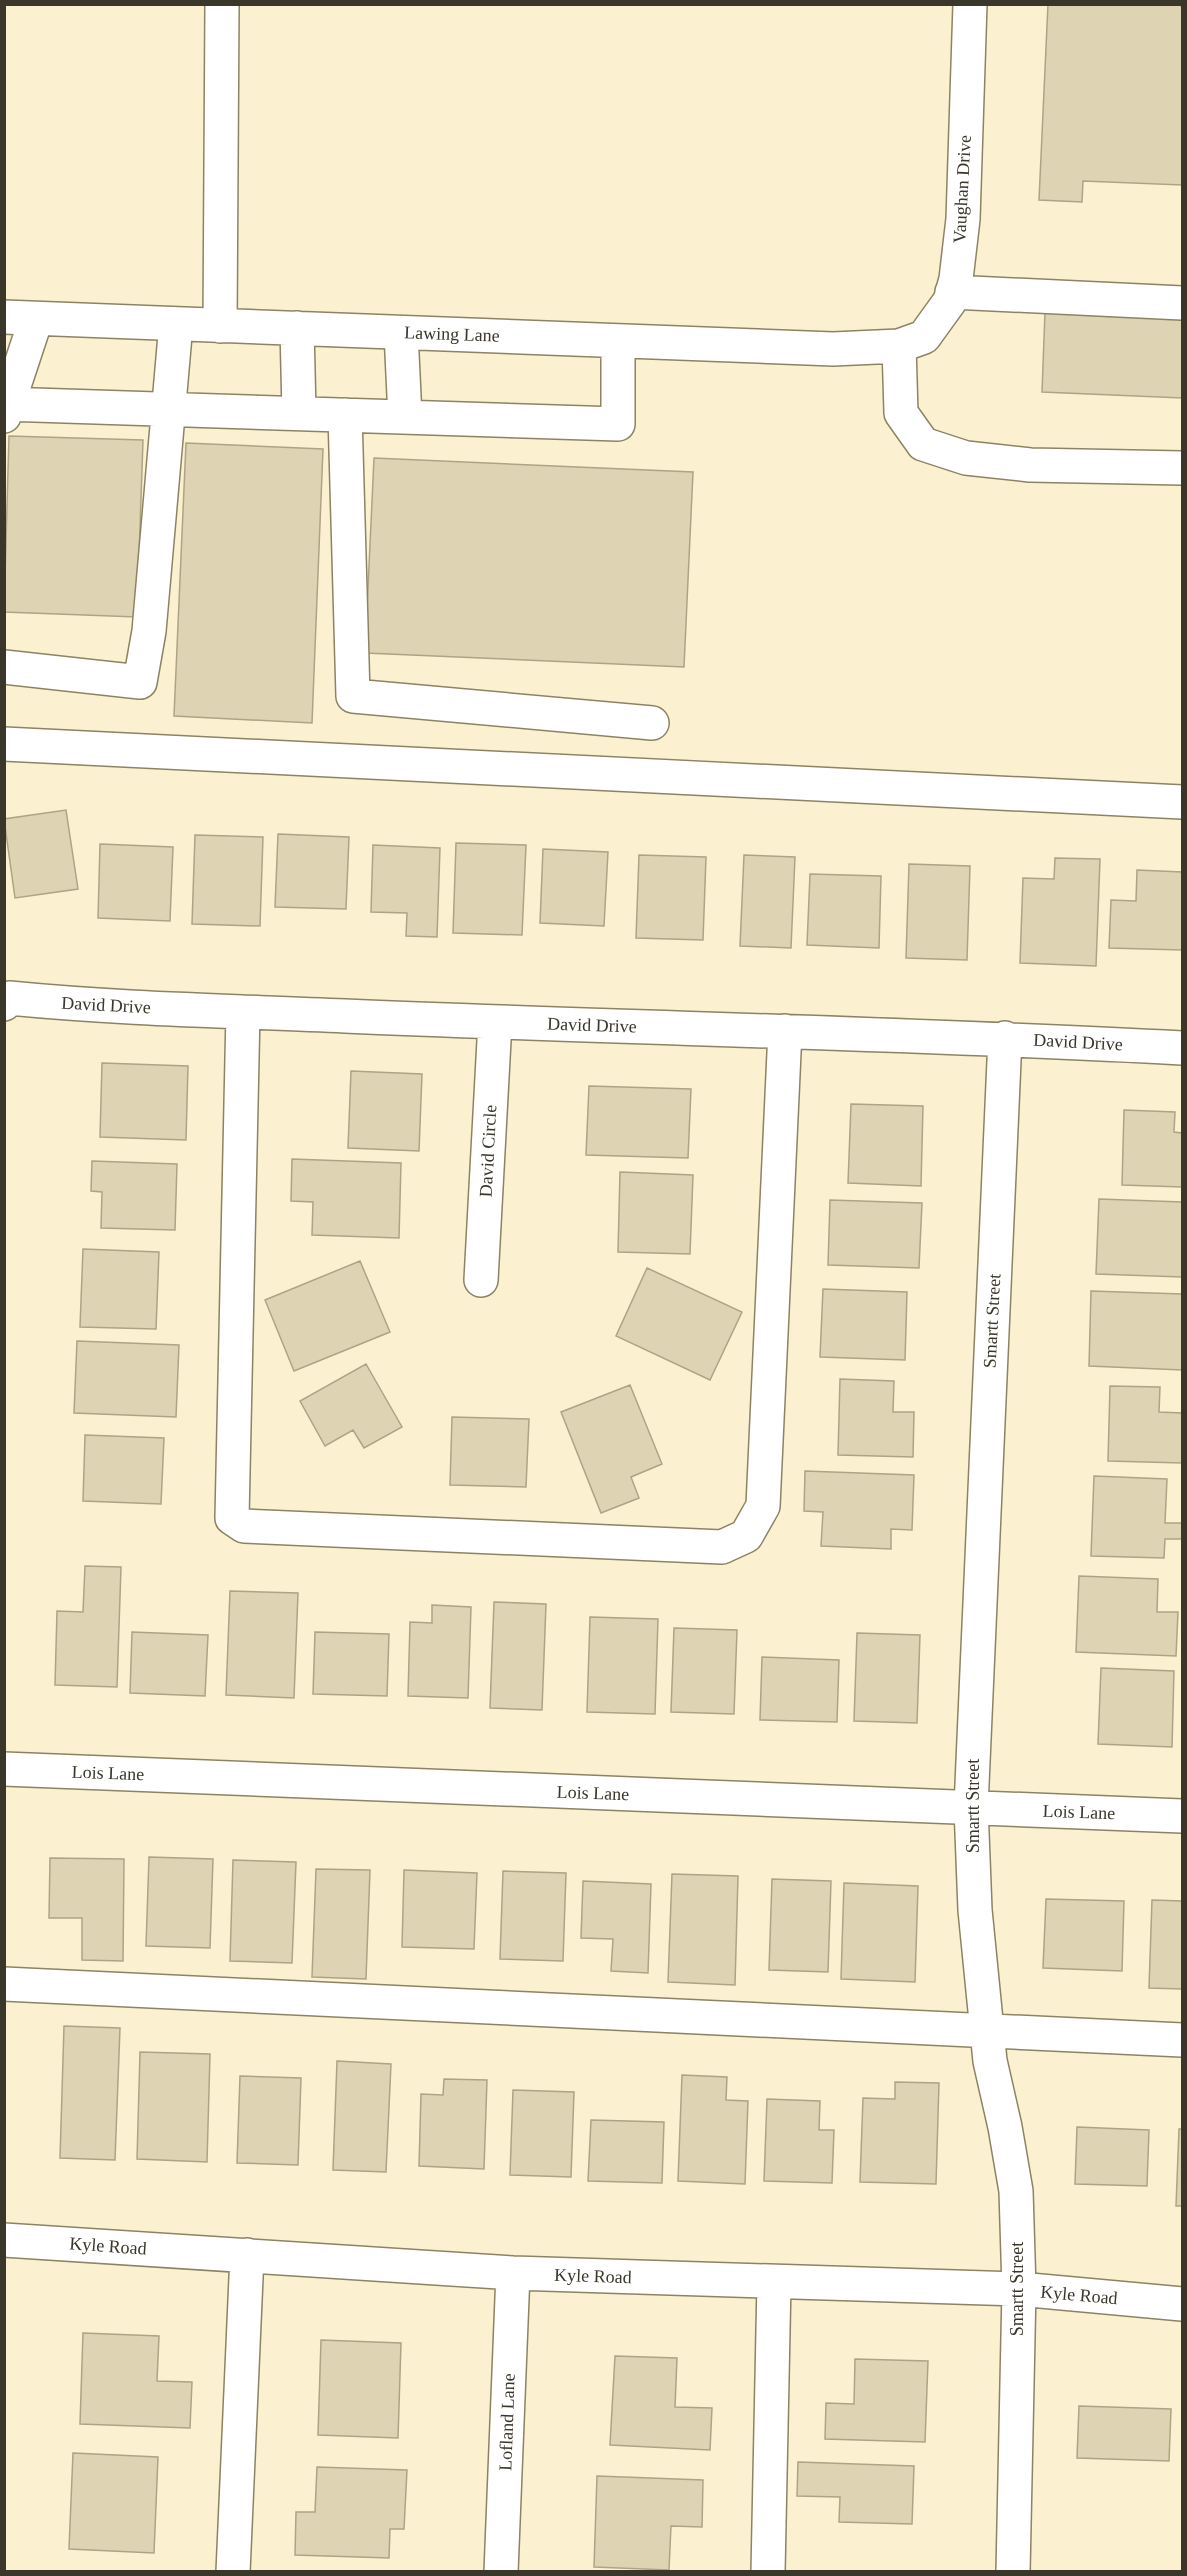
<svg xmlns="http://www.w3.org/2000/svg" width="1187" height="2576" font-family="'Times New Roman',serif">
  <rect width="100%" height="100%" fill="#fbf1d0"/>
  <!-- building -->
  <path fill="#ded4b4" stroke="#aea485" stroke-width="1.5" d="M1048 4H1180L1182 8V185L1083 181 1082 202 1039 200Z
    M1045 312 1182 318V398L1042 392Z
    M9 436 143 440 137 617 4 612Z
    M186 443 323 449 312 723 174 716Z
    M374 458 693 472 684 667 365 653Z
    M66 810 78 889 15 898 4 819Z
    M278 834 349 837 346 909 275 907Z
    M195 835 263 837 260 926 192 924Z
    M456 843 526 845 522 935 453 933Z
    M100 844 173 847 170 921 98 918Z
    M373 845 440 848 437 937 406 936 407 913 371 912Z
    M543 849 608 852 604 926 540 923Z
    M639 855 706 857 703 940 636 938Z
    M744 855 795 857 791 948 740 946Z
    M1055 858 1100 859 1096 966 1020 963 1023 878 1054 879Z
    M909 864 970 866 967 960 906 958Z
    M1137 870 1182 872V950L1109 948 1111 900 1136 901Z
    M810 874 881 876 879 948 807 945Z
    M102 1063 188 1066 186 1140 100 1137Z
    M351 1071 422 1074 419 1151 348 1148Z
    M589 1086 691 1089 688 1158 586 1155Z
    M851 1104 923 1106 921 1186 848 1183Z
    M1124 1110 1175 1112 1174 1132 1182 1133V1187L1122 1185Z
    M292 1159 401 1163 399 1238 312 1235 313 1202 291 1201Z
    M92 1161 177 1164 175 1230 101 1228 102 1192 91 1191Z
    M620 1172 693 1175 690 1254 618 1252Z
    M1099 1199 1182 1202V1277L1096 1274Z
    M830 1200 922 1203 919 1268 828 1265Z
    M83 1249 159 1252 156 1329 80 1327Z
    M360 1261 390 1332 294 1371 265 1300Z
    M647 1268 742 1312 710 1380 616 1336Z
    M823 1289 907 1292 905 1360 820 1357Z
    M1091 1291 1182 1294V1370L1089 1366Z
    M77 1341 179 1345 176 1417 74 1413Z
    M366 1364 402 1427 364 1448 353 1430 325 1446 300 1401Z
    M840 1379 894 1381 893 1412H914L913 1457 838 1455Z
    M630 1385 662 1464 631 1477 639 1498 601 1513 561 1412Z
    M1110 1386 1160 1387 1159 1412 1182 1413V1463L1108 1461Z
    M452 1417 529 1419 526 1487 450 1485Z
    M85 1435 164 1438 161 1504 83 1501Z
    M805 1471 914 1475 912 1530 891 1529V1549L821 1546 823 1512 804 1511Z
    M1094 1476 1167 1479 1165 1523H1182V1539H1165L1164 1558 1091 1556Z
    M85 1566 121 1567 117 1687 55 1685 57 1611 83 1612Z
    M1079 1576 1158 1579 1157 1612H1178L1176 1656 1076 1652Z
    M230 1591 298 1593 294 1698 226 1695Z
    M494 1602 546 1604 542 1710 490 1708Z
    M432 1605 471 1607 468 1698 408 1696 410 1622 432 1623Z
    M590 1617 658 1619 655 1714 587 1712Z
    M674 1628 737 1630 734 1714 671 1712Z
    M132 1632 208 1635 205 1696 130 1693Z
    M315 1632 389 1634 387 1696 313 1694Z
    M857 1633 920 1635 917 1723 854 1721Z
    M762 1657 839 1660 837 1722 760 1720Z
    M1101 1668 1174 1671 1172 1747 1098 1744Z
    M149 1857 213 1859 210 1948 146 1946Z
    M50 1858 124 1859 123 1961 82 1960V1918H49Z
    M233 1860 296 1862 292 1963 230 1961Z
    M316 1869 370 1870 366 1979 312 1977Z
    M404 1870 477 1873 474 1949 402 1947Z
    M503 1871 566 1873 563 1961 500 1959Z
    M672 1874 738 1876 735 1985 668 1982Z
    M772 1879 831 1881 828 1972 769 1970Z
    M583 1881 651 1884 648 1973 611 1971 613 1939 581 1938Z
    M844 1883 918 1886 915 1982 841 1979Z
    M1046 1899 1124 1901 1122 1971 1043 1968Z
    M1152 1900 1182 1901V1989L1149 1988Z
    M64 2026 120 2028 115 2160 60 2158Z
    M140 2052 210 2054 207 2162 137 2159Z
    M337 2061 391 2064 386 2172 333 2170Z
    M682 2075 727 2077 726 2100 748 2101 745 2184 678 2181Z
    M240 2076 301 2078 298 2165 237 2163Z
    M444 2079 487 2080 484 2169 419 2166 421 2094 443 2095Z
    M895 2082 939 2083 936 2184 860 2182 863 2098 895 2099Z
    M513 2090 574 2092 571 2177 510 2175Z
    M767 2099 820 2101 819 2130H834L832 2183 764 2181Z
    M591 2120 664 2122 662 2183 588 2181Z
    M1077 2127 1149 2130 1147 2186 1075 2184Z
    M1179 2129H1182V2206H1176Z
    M83 2333 159 2336 157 2381 192 2382 190 2428 80 2424Z
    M321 2340 401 2343 398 2438 318 2435Z
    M615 2356 677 2358 675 2407 712 2408 710 2450 610 2445Z
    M855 2359 928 2361 925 2442 825 2439 826 2403 854 2404Z
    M1079 2406 1171 2409 1169 2461 1077 2458Z
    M73 2453 158 2457 154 2553 69 2549Z
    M798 2462 914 2466 912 2524 839 2522 840 2497 797 2496Z
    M317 2467 407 2470 404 2529H390L389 2558 295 2555 296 2512H315Z
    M597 2476 703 2480 702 2527 671 2526 669 2570 594 2567Z"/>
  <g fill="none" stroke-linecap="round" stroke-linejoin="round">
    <!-- minor casing -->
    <g stroke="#8c8365" stroke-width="36">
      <path id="minor" d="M952 292 1182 303
        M4 317 833 349 899 346 924 337 950 301 956 279 963 219 970 4
        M220 326 222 4
        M297 328 299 413
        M401 333 405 417
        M899 346 901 413 923 444 966 458 1030 465 1182 468
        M4 404 618 424V341
        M345 415 353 696 652 723
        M4 416 36 319
        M4 667 140 682 149 631 176 324
        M4 744 1182 802
        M4 1004 9 998C120 1009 233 1011 345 1016 624 1028 903 1033 1182 1048
        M243 1012 232 1518 244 1526 722 1547 746 1536 763 1506 785 1031
        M1005 1038 971 1807 975 1910 990 2061 1005 2127 1016 2191 1019 2289 1013 2572
        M481 1280 495 1022
        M4 1769 1182 1816
        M4 1984 1182 2040
        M4 2240 513 2273 1019 2289 1182 2304
        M233 2572 247 2255
        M501 2572 513 2273
        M768 2572 774 2282"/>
    </g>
    <!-- minor -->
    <use href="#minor" stroke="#fff" stroke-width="33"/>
  </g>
  <g text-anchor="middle" stroke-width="4.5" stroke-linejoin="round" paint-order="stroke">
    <!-- street labels -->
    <g font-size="18" fill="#3a362a" stroke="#fff">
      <text transform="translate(962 189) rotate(-87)" y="6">Vaughan Drive</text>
      <text transform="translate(452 334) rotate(2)" y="6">Lawing Lane</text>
      <text transform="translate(106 1005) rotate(3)" y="6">David Drive</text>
      <text transform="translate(592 1025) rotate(2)" y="6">David Drive</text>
      <text transform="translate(1078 1042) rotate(3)" y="6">David Drive</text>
      <text transform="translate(488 1151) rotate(-87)" y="6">David Circle</text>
      <text transform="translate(992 1321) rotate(-87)" y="6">Smartt Street</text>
      <text transform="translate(108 1773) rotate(2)" y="6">Lois Lane</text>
      <text transform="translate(593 1793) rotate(2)" y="6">Lois Lane</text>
      <text transform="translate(973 1806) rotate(-90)" y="6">Smartt Street</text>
      <text transform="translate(1079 1812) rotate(2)" y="6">Lois Lane</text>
      <text transform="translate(108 2246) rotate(4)" y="6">Kyle Road</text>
      <text transform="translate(593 2276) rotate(2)" y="6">Kyle Road</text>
      <text transform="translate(1017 2289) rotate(-90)" y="6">Smartt Street</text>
      <text transform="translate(1079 2295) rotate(5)" y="6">Kyle Road</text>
      <text transform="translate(507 2422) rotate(-88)" y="6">Lofland Lane</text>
    </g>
  </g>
  <!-- border -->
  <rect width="1187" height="2576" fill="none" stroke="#3a362a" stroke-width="12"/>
</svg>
